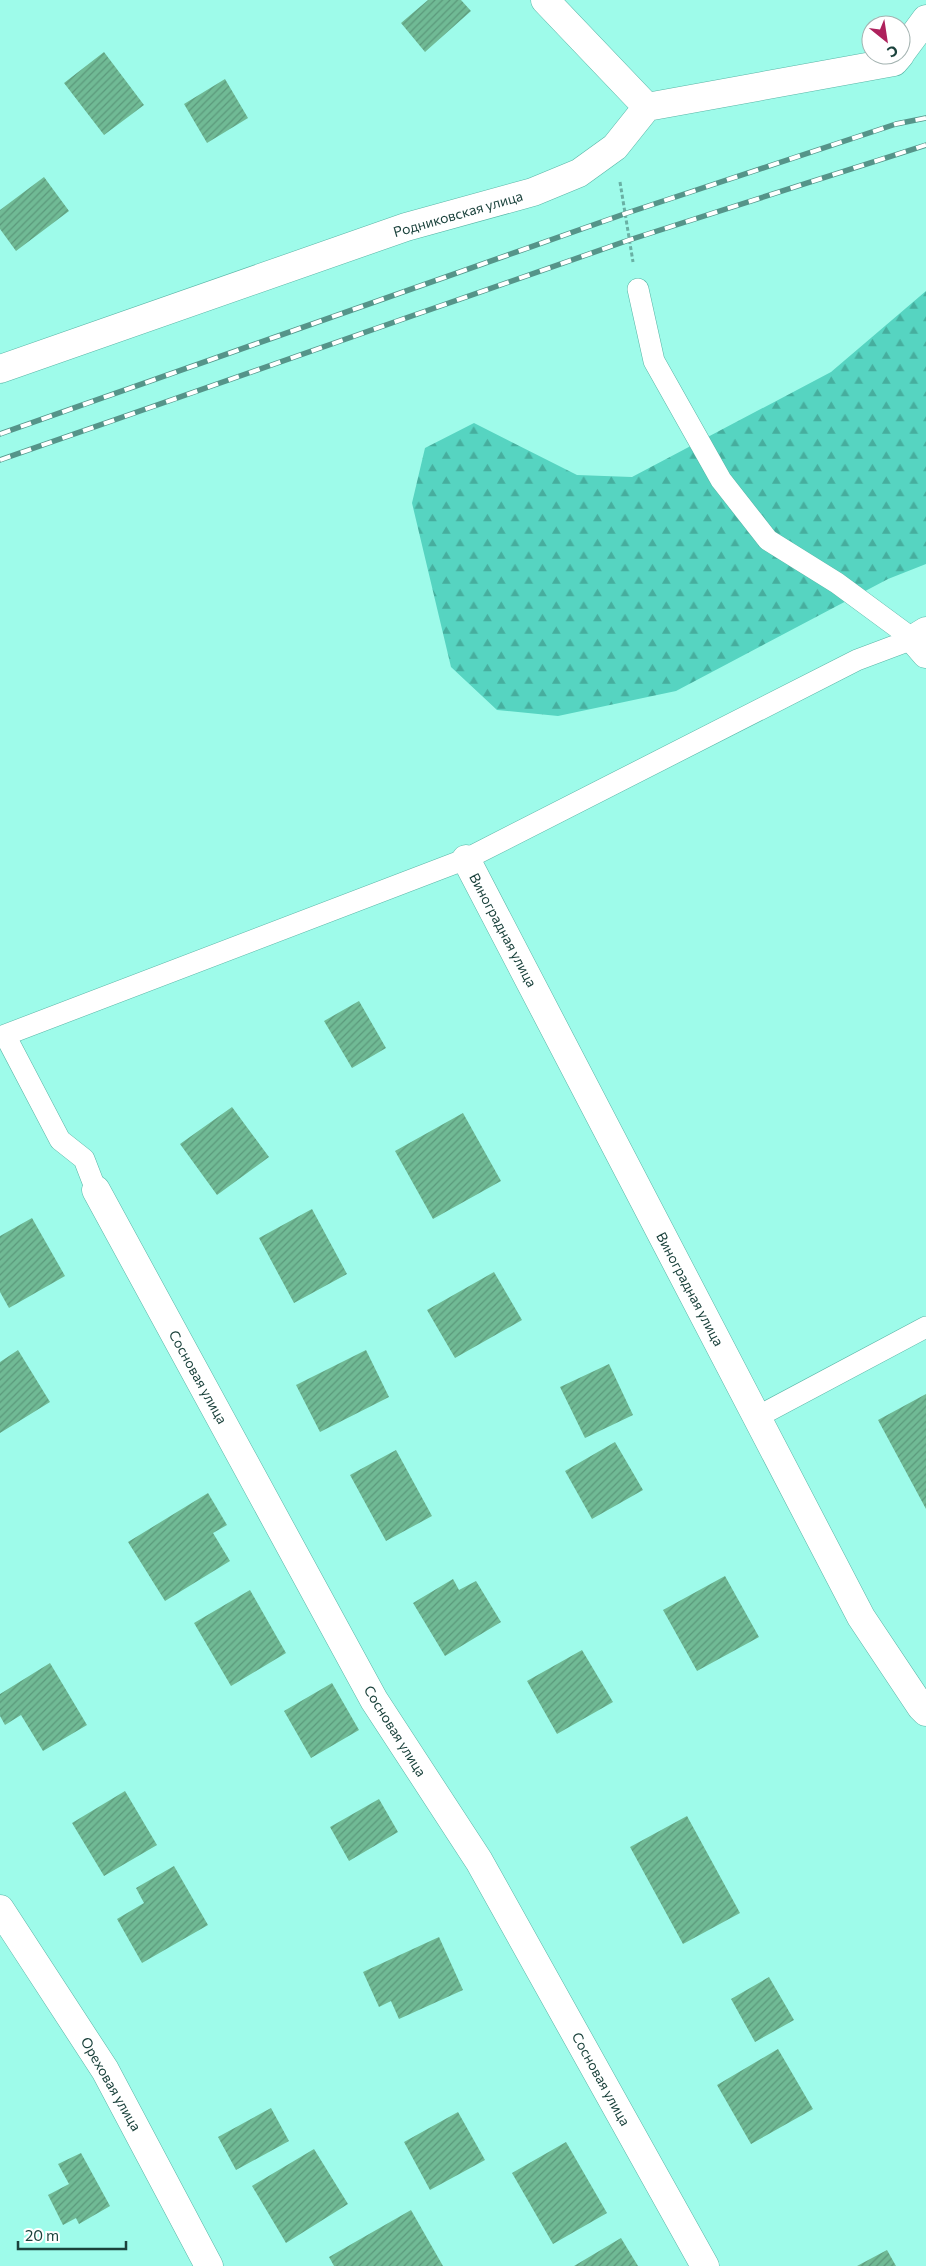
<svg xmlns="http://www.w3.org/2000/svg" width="926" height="2266" font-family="Commissioner,sans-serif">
  <defs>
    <pattern id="forest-firs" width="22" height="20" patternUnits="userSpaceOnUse" patternTransform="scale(1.25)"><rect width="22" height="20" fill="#56d4c1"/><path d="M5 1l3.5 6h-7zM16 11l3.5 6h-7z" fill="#46ae9e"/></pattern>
    <pattern id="building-hatch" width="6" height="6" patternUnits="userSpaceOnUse" patternTransform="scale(1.25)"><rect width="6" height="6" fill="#70ba95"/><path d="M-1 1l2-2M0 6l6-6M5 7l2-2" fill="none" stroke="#5b997b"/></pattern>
  </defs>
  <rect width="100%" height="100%" fill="#9efbea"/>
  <!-- forest -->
  <path fill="url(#forest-firs)" d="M926 291V564L888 579 676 691 558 716 497 710 451 667 412 503 425 448 474 423 577 475 632 477 831 372Z"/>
  <!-- building -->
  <path fill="url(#building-hatch)" d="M428 0H461L471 11 425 52 401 23Z
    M104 52 144 105 104 135 64 83Z
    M225 79 248 118 207 143 184 104Z
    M44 177 69 211 16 251 0 229V210Z
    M359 1001 386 1048 352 1068 324 1021Z
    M232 1107 269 1157 217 1195 180 1144Z
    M463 1113 501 1181 433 1219 395 1151Z
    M312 1209 347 1274 294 1303 259 1238Z
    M32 1218 65 1276 9 1308 0 1292V1236Z
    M494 1272 522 1320 455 1358 427 1310Z
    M18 1350 50 1402 0 1433V1362Z
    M366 1350 389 1397 320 1432 296 1385Z
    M609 1364 633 1415 585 1438 560 1387Z
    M926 1394V1509L878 1420Z
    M615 1442 643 1490 592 1519 565 1471Z
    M396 1450 432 1516 386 1541 350 1475Z
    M208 1493 227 1525 213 1533 230 1561 165 1601 128 1542Z
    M725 1576 759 1637 697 1671 663 1610Z
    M453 1579 459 1590 476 1581 501 1622 445 1656 413 1603Z
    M250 1590 286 1653 231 1686 194 1623Z
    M582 1650 613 1702 557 1734 527 1681Z
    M50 1663 87 1725 43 1751 21 1715 5 1725 0 1716V1694Z
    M332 1683 359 1730 311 1758 284 1711Z
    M125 1791 157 1845 104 1876 72 1823Z
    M379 1799 398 1832 349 1861 330 1827Z
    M687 1816 740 1913 683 1944 630 1847Z
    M174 1866 208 1925 142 1963 117 1919 144 1903 136 1888Z
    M439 1937 463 1990 399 2019 391 2001 379 2007 363 1972Z
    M769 1977 794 2020 755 2042 731 1999Z
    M778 2049 813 2109 751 2144 717 2085Z
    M271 2108 289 2141 236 2170 218 2137Z
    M458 2112 485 2160 430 2190 404 2142Z
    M566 2142 607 2213 553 2244 512 2173Z
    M314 2149 348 2204 286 2243 252 2186Z
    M81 2153 110 2206 79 2224 76 2218 63 2225 48 2195 69 2184 58 2164Z
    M411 2210 443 2266H334L329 2257Z
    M621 2238 638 2266H574Z
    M887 2250 896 2266H857Z"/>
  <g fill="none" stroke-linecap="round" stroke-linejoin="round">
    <!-- lane casing -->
    <g stroke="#58b5a6" stroke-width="22">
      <path id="lane" d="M638 289 654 361 721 480 768 540 837 583 913 639
        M5 1035 60 1140 84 1159 96 1190
        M0 1037 466 859 857 660 913 639
        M757 1417 926 1327"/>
    </g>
    <!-- street casing -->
    <g stroke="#58b5a6" stroke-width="29">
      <path id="street" d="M545 0 647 107
        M901 53 926 19
        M0 369 406 227 533 192 579 173 615 147 647 107 894 62 900 55
        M926 631 913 639 926 654
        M466 859 861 1617 921 1707 926 1712
        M96 1190 374 1700 479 1861 705 2266
        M0 1909 105 2070 209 2266"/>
    </g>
    <!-- path -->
    <path stroke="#69b0a4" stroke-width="3" stroke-dasharray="4 2.5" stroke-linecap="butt" d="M620 182 633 262"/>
    <!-- lane -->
    <use href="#lane" stroke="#fff" stroke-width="21"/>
    <!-- street -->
    <use href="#street" stroke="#fff" stroke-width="28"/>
    <!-- rail casing -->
    <g stroke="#559489" stroke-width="5.5">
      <path id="rail" d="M0 434 627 213 896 124 926 118
        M0 460 629 240 926 145"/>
    </g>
    <!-- rail -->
    <use href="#rail" stroke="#fff" stroke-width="4" stroke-dasharray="11" stroke-linecap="butt"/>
  </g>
  <g text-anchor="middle" stroke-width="4" stroke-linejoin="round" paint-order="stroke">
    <!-- street labels -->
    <g font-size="14" fill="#1b423c" stroke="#fff">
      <text transform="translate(458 214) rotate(-16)" y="5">Родниковская улица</text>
      <text transform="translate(503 930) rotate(62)" y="5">Виноградная улица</text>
      <text transform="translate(690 1289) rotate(62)" y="5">Виноградная улица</text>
      <text transform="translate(198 1377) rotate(61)" y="5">Сосновая улица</text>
      <text transform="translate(395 1731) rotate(58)" y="5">Сосновая улица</text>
      <text transform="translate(601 2079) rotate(61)" y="5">Сосновая улица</text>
      <text transform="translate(111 2084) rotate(60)" y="5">Ореховая улица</text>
    </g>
  </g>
  <!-- north arrow -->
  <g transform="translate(886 40) rotate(150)"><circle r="24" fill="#ffffff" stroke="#a4b3b1"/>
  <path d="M0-4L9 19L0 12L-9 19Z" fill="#ae215c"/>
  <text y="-8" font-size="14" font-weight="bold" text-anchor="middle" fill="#1b423c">С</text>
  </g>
  <!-- scale -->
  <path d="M18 2241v8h108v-8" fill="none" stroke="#1b423c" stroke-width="2.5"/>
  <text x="25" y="2241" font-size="15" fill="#1b423c" stroke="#ffffff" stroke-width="4" paint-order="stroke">20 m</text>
</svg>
